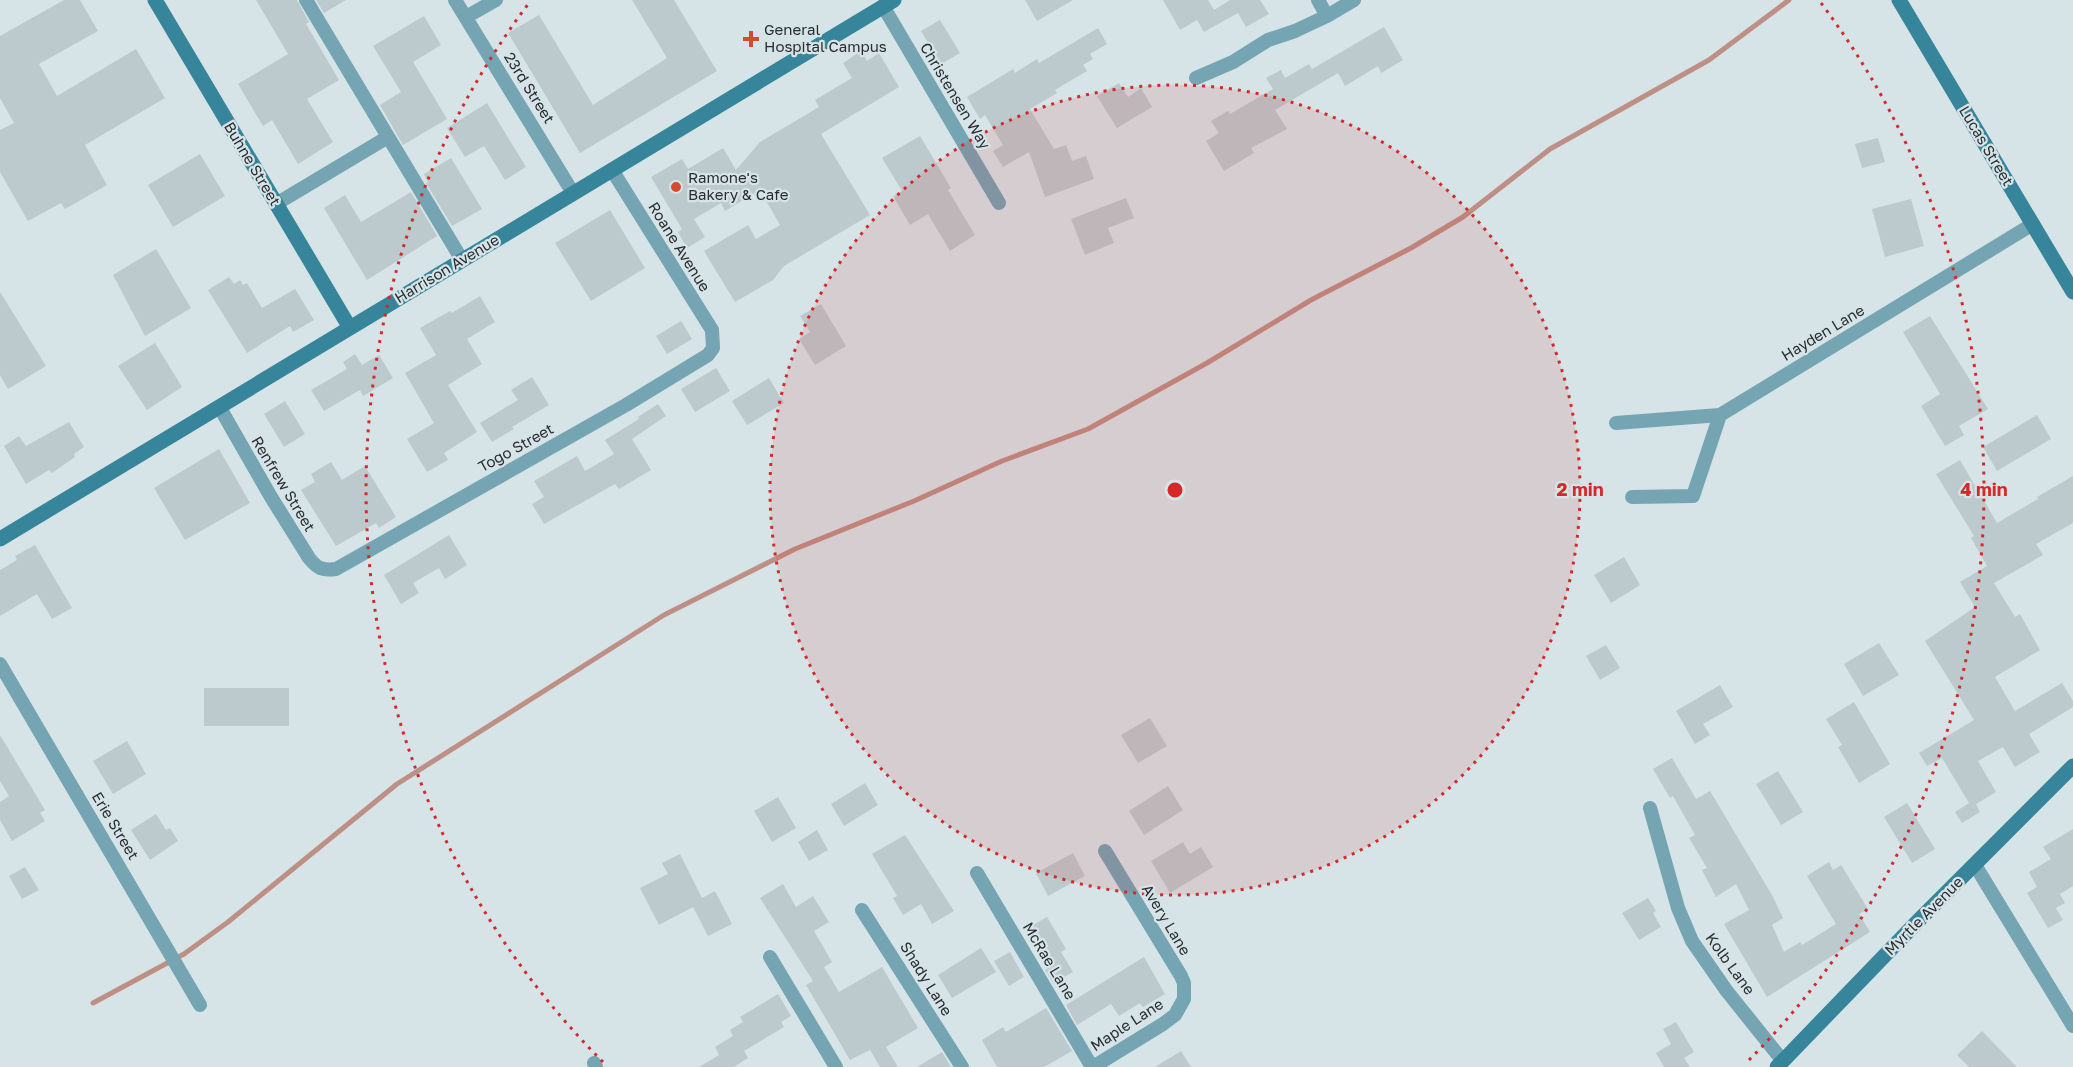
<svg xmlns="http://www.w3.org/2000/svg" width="2073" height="1067" font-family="'Golos Text',sans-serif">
  <rect width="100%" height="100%" fill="#d6e4e8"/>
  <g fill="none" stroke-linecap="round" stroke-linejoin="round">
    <!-- stream -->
    <path stroke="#be8f84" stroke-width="5" d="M93 1003 184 954 228 922 397 784 664 615 795 549 914 501 1002 461 1088 429 1207 363 1311 300 1411 248 1463 217 1550 149 1709 60 1789 0"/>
  </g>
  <!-- building -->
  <path fill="#bccace" d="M64 0H80L98 31 39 64 57 96 136 49 165 98 85 145 107 185 65 209 61 203 28 221 0 172V130L14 123 0 98V36Z
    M256 0H297L309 22 306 24 339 80 307 99 333 142 298 164 272 120 263 126 238 84 288 54Z
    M316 0H346L324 13Z
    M632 0H674L717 71 580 153 508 33 539 15 593 105 667 58Z
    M1025 0H1073L1037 21Z
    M1163 0H1208L1214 10 1230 0H1260L1269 14 1246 27 1238 13 1204 32 1197 20 1180 30Z
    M424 16 441 45 413 62 447 119 403 145 380 105 401 92 373 46Z
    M940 20 960 53 941 64 921 31Z
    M1384 27 1403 60 1381 73 1378 66 1345 86 1338 73 1275 110 1287 129 1251 148 1254 153 1224 171 1206 141 1219 133 1211 121 1228 111 1230 114 1273 89 1266 78 1281 70 1285 78 1309 64 1312 69Z
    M1098 28 1107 44 1090 54 1093 59 1083 65 1087 71 1055 90 1057 93 1030 109 1054 149 1066 145 1072 161 1086 156 1094 179 1045 197 1029 152 1003 167 993 151 1003 145 985 115 980 119 967 97 1013 69 1015 73 1037 59 1039 63Z
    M861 51 867 61 879 53 899 87 821 134 870 215 784 266 773 280 735 302 704 251 748 225 756 239 780 225 760 190 725 211 721 203 694 219 705 237 687 248 678 232 682 229 651 177 682 159 688 169 723 148 736 170 760 142 819 107 815 100 852 78 843 63Z
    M1119 83 1128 97 1141 88 1152 107 1117 128 1097 96Z
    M487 103 526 167 505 180 484 146 465 157 447 128Z
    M920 136 951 188 948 190 975 235 950 251 928 214 910 225 893 196 902 191 882 158Z
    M1878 138 1885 162 1862 168 1855 144Z
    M200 154 225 196 173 227 148 185Z
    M451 158 482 209 452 226 426 183 428 182 424 174Z
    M411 192 437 236 367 280 324 208 345 195 361 222Z
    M1126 198 1134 218 1108 228 1114 243 1085 255 1071 219Z
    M1911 199 1924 246 1885 257 1872 209Z
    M610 210 645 268 591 301 555 243Z
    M156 249 191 308 145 336 113 275Z
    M229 277 234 284 240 280 243 285 247 283 262 308 295 289 314 320 293 332 290 326 247 353 208 290Z
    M0 292 46 366 8 389 0 375Z
    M480 296 495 322 467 339 482 364 448 385 477 432 444 453 448 460 427 472 407 439 434 423 405 373 436 355 420 328 450 311 452 313Z
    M821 304 846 346 815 365 799 339 810 332 800 316Z
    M1930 316 1988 409 1959 426 1964 435 1945 446 1921 406 1940 394 1903 332Z
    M681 321 692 339 667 354 656 336Z
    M155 343 182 387 147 410 118 366Z
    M355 354 362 365 379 355 393 378 363 396 360 390 324 411 311 390 347 369 343 362Z
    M716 368 730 391 695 412 681 389Z
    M532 377 549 405 512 427 514 429 492 442 480 423 518 400 511 390Z
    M769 378 784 403 747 425 732 401Z
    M285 401 305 434 284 447 264 414Z
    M658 404 666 416 632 439 651 470 619 489 615 484 544 524 532 504 544 497 534 481 577 456 585 471 614 454 605 440 639 419 638 417Z
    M2037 415 2051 439 1997 471 1983 447Z
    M69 422 84 447 74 454 75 457 52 473 49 470 26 484 4 446 19 436 26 446Z
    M219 449 250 503 185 540 154 488Z
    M1960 460 1997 523 2038 499 2037 497 2073 476V523L2036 544 2043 555 1994 583 2015 617 2020 614 2040 650 1995 677 2015 711 2062 683 2073 701V707L2029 734 2040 752 2015 767 2003 747 1978 761 1996 792 1976 804 1980 812 1962 823 1955 812 1969 803 1942 758 1927 766 1919 753 1974 720 1925 641 1975 607 1960 582 1987 566 1971 538 1974 536 1936 474Z
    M331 462 342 480 365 466 396 517 379 528 376 523 336 546 301 490 315 482 311 474Z
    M449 535 467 565 445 579 439 568 413 583 419 593 401 604 384 575Z
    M35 545 72 608 52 619 37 594 0 616V570L17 560 15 556Z
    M1624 557 1640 585 1611 603 1594 575Z
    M1879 643 1899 675 1863 696 1844 664Z
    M1606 645 1620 668 1600 680 1586 656Z
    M1720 685 1733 707 1703 724 1710 735 1695 744 1676 711Z
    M204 688H289V726H204Z
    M1854 702 1890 764 1859 783 1838 747 1842 745 1826 719Z
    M1150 718 1167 746 1138 763 1121 735Z
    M0 735 45 810 40 813 45 821 12 841 0 820V802L9 796 0 781Z
    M127 741 146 774 113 794 93 761Z
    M1672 758 1696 799 1710 791 1772 895 1783 918 1772 925 1784 952 1800 942 1802 945 1836 924 1807 876 1829 862 1833 870 1841 865 1868 909 1859 914 1870 932 1767 997 1724 924 1749 910 1736 884 1716 897 1702 870 1707 868 1689 838 1695 835 1673 796 1670 798 1653 769Z
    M1778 771 1803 812 1781 825 1756 784Z
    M865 783 878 805 844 826 831 804Z
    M1168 786 1183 810 1144 835 1129 811Z
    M778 797 796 828 772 842 754 811Z
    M1907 803 1935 849 1912 863 1884 817Z
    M156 814 166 830 170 828 178 841 150 860 131 830Z
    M2073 829V886L2060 894 2065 903 2056 908 2063 920 2048 928 2027 893 2037 887 2029 872 2051 859 2043 847Z
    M817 830 828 850 809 861 798 842Z
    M905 835 954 911 932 924 921 904 903 915 893 898 897 896 872 854Z
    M1183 842 1190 854 1201 847 1213 867 1170 893 1151 861Z
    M1073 853 1085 876 1048 896 1036 873Z
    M680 854 702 898 715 891 732 924 708 936 693 907 659 925 640 888 668 874 662 863Z
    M25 867 39 890 22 899 9 876Z
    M783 884 796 907 813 896 829 922 814 931 832 962 824 967 839 992 882 967 918 1028 886 1047 898 1067H880L870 1050 850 1060 806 985 813 981 760 898Z
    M1648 898 1656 911 1653 913 1661 927 1639 940 1622 913Z
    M1047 917 1066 949 1061 952 1073 972 1053 983 1045 970 1051 966 1028 928Z
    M981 948 996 972 952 998 938 975Z
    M1010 952 1024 977 1009 986 994 961Z
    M1144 957 1165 994 1143 1007 1140 1003 1119 1016 1111 1004 1077 1025 1066 1005Z
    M778 994 791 1016 781 1022 784 1027 744 1051 748 1058 734 1067H699L719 1055 715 1047 733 1036 730 1030 743 1022 740 1017Z
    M1046 1008 1072 1051 1044 1067H997L982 1040 1003 1027 1006 1032Z
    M1676 1022 1694 1052 1684 1058 1690 1067H1664L1656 1053 1671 1044 1663 1029Z
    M1982 1031 2017 1067H1969L1957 1055Z
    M1181 1051 1191 1067H1155Z
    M942 1052 951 1067H917Z"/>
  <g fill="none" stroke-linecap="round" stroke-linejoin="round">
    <!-- street -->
    <path stroke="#75a4b2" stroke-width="14" d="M306 0 462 260
      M455 0 573 193
      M1318 0 1327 16
      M883 6 999 203
      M466 17 496 0
      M1196 78 1233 62 1268 40 1295 31 1327 16 1354 0
      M276 204 388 137
      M220 408 271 497 309 558C317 568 322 571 336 569L626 405 708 355 713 348 712 330 612 170
      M1616 423 1720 415 2033 224
      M1632 497 1693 496 1720 415
      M0 664 200 1005
      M1650 808 1678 908 1692 941 1726 990 1782 1060
      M1975 865 2073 1026
      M977 873 1092 1067
      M862 910 962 1067
      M770 957 836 1067
      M594 1063 596 1067
      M1093 1067 1163 1024 1175 1015 1184 999V983L1181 976 1105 851"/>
    <!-- secondary -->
    <path stroke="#37859a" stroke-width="15" d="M155 0 350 328
      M1899 0 2073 292
      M0 539 894 0
      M1777 1067 1919 920 2073 766"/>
  </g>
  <!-- distance rings -->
  <circle cx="1175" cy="490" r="405" fill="#d62828" fill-opacity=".12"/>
  <g fill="none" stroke="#d62828" stroke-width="3" stroke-dasharray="3 6">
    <circle cx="1175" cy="490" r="405"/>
    <path d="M603 1062A809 809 0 0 1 529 3M1821 3A809 809 0 0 1 1747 1062"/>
  </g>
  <!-- markers -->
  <g fill="#d64a30" stroke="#d6e4e8" stroke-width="2">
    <path d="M748 30h6v6h6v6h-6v6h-6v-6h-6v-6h6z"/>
    <circle cx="676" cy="187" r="6"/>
  </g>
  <g text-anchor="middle" stroke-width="4.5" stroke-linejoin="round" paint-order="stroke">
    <!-- poi labels -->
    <g font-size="15" fill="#282d2f" stroke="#d6e4e8" text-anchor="start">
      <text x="764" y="35">General<tspan x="764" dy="17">Hospital Campus</tspan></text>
      <text x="688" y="183">Ramone's<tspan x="688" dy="17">Bakery &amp; Cafe</tspan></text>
    </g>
    <!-- street labels -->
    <g font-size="15" fill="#282d2f" stroke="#d6e4e8">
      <text transform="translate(529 88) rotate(58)" y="5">23rd Street</text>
      <text transform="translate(955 96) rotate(59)" y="5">Christensen Way</text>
      <text transform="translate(1986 146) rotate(59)" y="5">Lucas Street</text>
      <text transform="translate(252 164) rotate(59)" y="5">Buhne Street</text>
      <text transform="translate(679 247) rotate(58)" y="5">Roane Avenue</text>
      <text transform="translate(447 269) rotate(-31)" y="5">Harrison Avenue</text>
      <text transform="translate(1823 333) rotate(-31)" y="5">Hayden Lane</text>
      <text transform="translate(516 448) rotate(-29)" y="5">Togo Street</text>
      <text transform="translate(283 484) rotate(59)" y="5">Renfrew Street</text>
      <text transform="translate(115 826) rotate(59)" y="5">Erie Street</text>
      <text transform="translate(1924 916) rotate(-45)" y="5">Myrtle Avenue</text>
      <text transform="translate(1166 920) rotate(59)" y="5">Avery Lane</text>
      <text transform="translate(1049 961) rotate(59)" y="5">McRae Lane</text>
      <text transform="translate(1730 964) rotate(54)" y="5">Kolb Lane</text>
      <text transform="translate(926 979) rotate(58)" y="5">Shady Lane</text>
      <text transform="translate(1127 1025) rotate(-33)" y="5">Maple Lane</text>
    </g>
  </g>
  <circle cx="1175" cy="490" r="9" fill="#d62828" stroke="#d6e4e8" stroke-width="3"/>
  <g font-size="18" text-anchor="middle" font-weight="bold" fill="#d62828" stroke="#d6e4e8" stroke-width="4.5" stroke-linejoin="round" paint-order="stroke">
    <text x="1580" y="496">2 min</text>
    <text x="1984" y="496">4 min</text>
  </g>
</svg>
